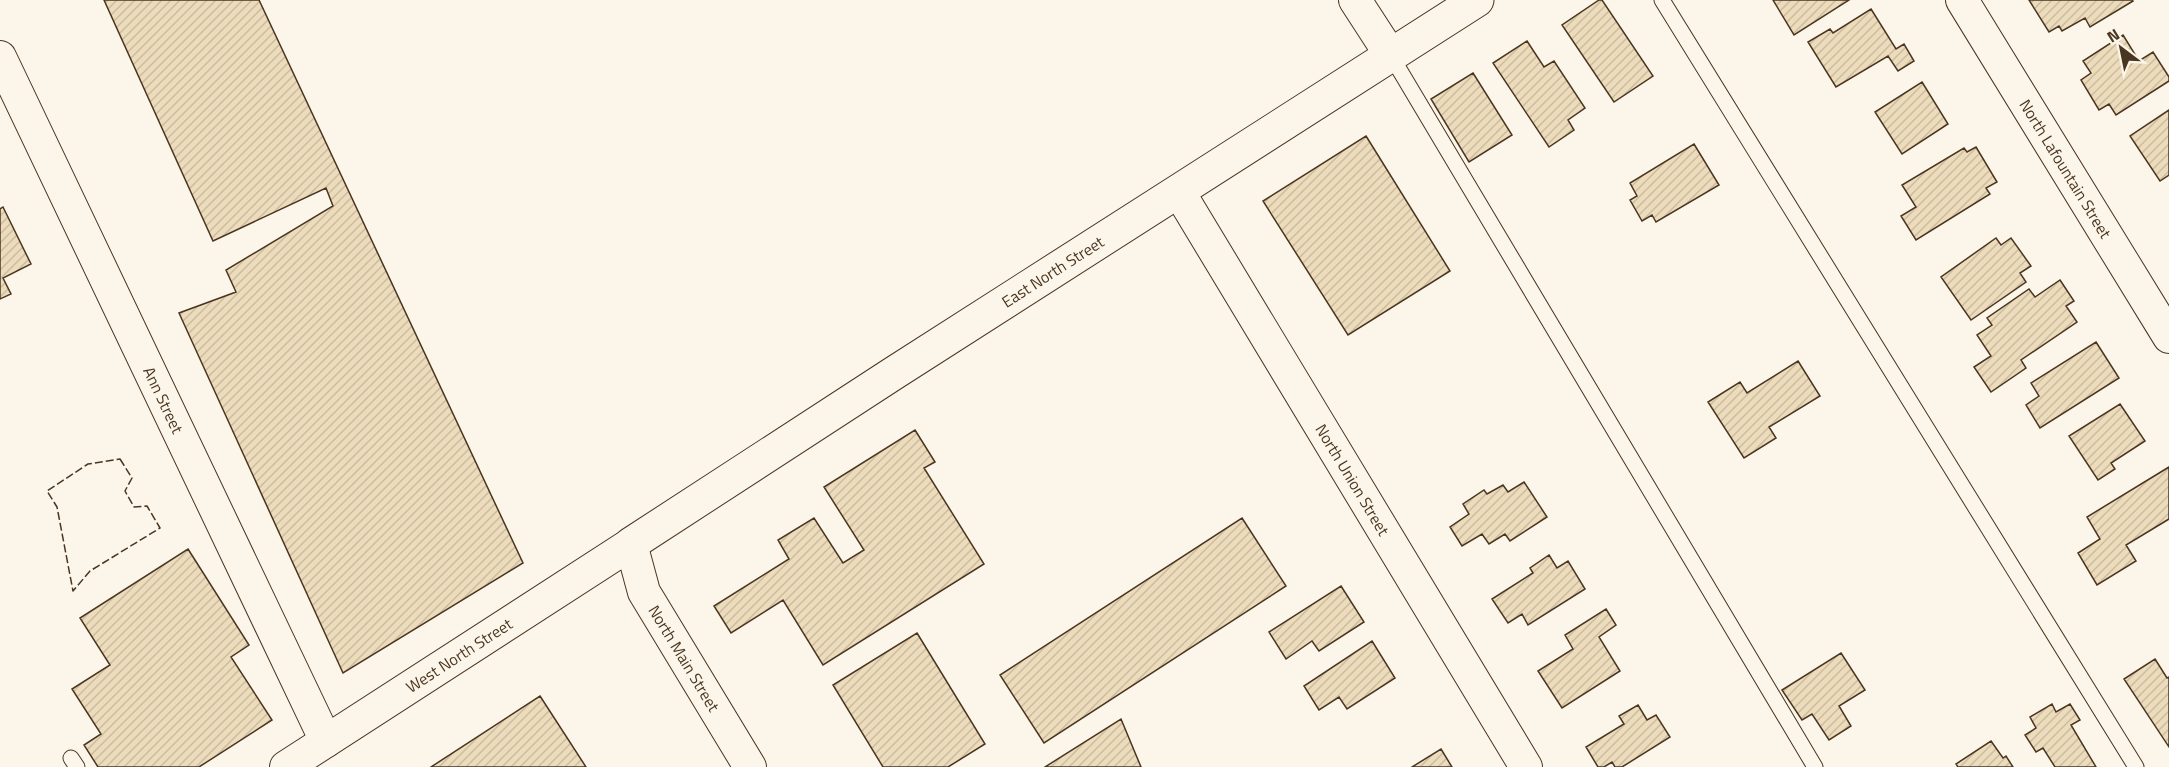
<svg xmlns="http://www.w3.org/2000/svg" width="2169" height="767" font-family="'Titillium Web',sans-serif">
  <defs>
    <pattern id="building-hatch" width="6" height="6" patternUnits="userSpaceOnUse" patternTransform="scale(1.5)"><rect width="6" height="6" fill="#ecdcbc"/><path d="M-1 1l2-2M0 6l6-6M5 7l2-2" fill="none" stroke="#ccbda1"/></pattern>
  </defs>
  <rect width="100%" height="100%" fill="#fbf6e9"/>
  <!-- building -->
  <path fill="url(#building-hatch)" stroke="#4a3520" stroke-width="1.5" d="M104 0H259L523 563 343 673 179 313 236 292 226 270 333 206 326 188 213 241Z
    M1599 0H1602L1653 76 1614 102 1562 25Z
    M1773 0H1849L1794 35Z
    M2029 0H2132L2133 1 2090 27 2085 18 2062 31 2059 26 2049 32Z
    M1871 9 1896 49 1904 44 1914 61 1898 71 1888 56 1836 87 1808 42 1830 29 1833 33Z
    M2123 35 2139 61 2153 52 2169 77V81L2116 115 2109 104 2099 110 2081 80 2091 73 2083 61Z
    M1527 41 1544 67 1554 61 1585 108 1568 120 1574 130 1549 147 1493 63Z
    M1473 73 1512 135 1469 162 1431 99Z
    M1922 82 1948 124 1902 154 1875 112Z
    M2169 110V175L2160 181 2130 136Z
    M1366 136 1450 271 1348 335 1263 201Z
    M1694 144 1719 185 1656 222 1652 215 1642 221 1630 200 1637 196 1630 183Z
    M1976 147 1997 182 1986 188 1990 194 1916 240 1901 216 1916 207 1902 185 1964 148 1967 152Z
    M3 207 31 264 3 278 11 294 0 299V209Z
    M1996 238 2001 245 2011 238 2031 266 2020 273 2026 282 1971 320 1941 277Z
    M2060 280 2074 301 2066 306 2077 322 2021 360 2026 368 1991 392 1974 367 1991 356 1977 335 1992 325 1987 318 2029 289 2035 297Z
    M2096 342 2119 378 2040 428 2026 405 2039 396 2031 383Z
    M1798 361 1820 396 1769 427 1776 438 1744 458 1708 402 1740 382 1747 393Z
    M2120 404 2145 441 2111 463 2115 469 2098 480 2069 436Z
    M915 430 935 462 924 468 984 564 823 665 783 600 731 633 714 606 789 559 778 540 814 518 843 563 864 550 824 487Z
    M2169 467V519L2126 545 2136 561 2097 585 2078 553 2100 539 2087 517Z
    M1524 482 1547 517 1510 541 1505 534 1489 544 1482 534 1462 546 1450 527 1469 514 1463 504 1484 490 1487 494 1503 485 1508 492Z
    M1242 518 1286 586 1044 743 1000 675Z
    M188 549 249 645 231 657 272 720 199 767H98L84 745 101 734 72 689 110 665 80 618Z
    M1549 555 1557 568 1568 561 1585 589 1528 625 1522 614 1508 623 1492 599 1533 573 1530 568Z
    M1341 586 1364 622 1319 651 1312 641 1286 659 1269 632Z
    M1606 609 1616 625 1599 637 1620 671 1562 708 1538 671 1573 649 1565 635Z
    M917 633 985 744 948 767H883L833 685Z
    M1372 641 1395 678 1347 709 1339 697 1319 710 1304 686Z
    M1841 653 1865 690 1839 706 1851 726 1829 740 1812 714 1802 720 1782 690Z
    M2155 659 2167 678 2169 677V747L2124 679Z
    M540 696 586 767H431Z
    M2052 704 2056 712 2070 704 2080 720 2071 725 2096 767H2055L2043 748 2036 752 2025 735 2036 728 2030 717Z
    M1638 705 1647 720 1656 715 1670 737 1622 767H1615L1612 762 1604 767H1598L1586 747 1624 724 1619 716Z
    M1121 719 1141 767H1045Z
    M1991 741 2003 758 2006 756 2013 767H1958L1956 764Z
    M1441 749 1452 767H1412Z"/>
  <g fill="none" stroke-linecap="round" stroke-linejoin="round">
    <!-- lane casing -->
    <g stroke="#4a3520" stroke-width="17">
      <path id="lane" d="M1662 0 2136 767
        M1390 54 1815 767
        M71 758 77 767"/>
    </g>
    <!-- street casing -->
    <g stroke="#4a3520" stroke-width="34">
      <g id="street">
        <path d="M1355 0 1390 54"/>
        <path id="s1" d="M1962 0 2169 337"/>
        <path id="s2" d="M0 57 326 741"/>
        <path id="s3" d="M1179 192 1526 767"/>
        <path id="s4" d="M286 767 631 544 644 592 750 767"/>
      </g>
    </g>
    <!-- secondary casing -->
    <g stroke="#4a3520" stroke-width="35">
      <g id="secondary">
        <path id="s5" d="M631 544 894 373 1477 0"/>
      </g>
    </g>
    <!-- lane -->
    <use href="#lane" stroke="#fbf6e9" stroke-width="15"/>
    <!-- street -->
    <use href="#street" stroke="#fbf6e9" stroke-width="32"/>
    <!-- secondary -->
    <use href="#secondary" stroke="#fbf6e9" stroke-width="33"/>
    <!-- fence -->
    <path stroke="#4a3520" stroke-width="1.5" stroke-dasharray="8 3" stroke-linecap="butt" d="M120 459 132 478 125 491 134 507 147 506 160 528 90 571 73 591 57 507 47 491 88 464Z"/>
  </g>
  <g text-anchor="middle" stroke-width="4.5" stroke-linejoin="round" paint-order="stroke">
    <!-- street labels -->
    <g font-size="16" fill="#4a3520" stroke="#fbf6e9">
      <text dy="6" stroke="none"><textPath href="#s1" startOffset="198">North Lafountain Street</textPath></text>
      <text dy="6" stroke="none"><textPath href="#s5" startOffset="502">East North Street</textPath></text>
      <text dy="6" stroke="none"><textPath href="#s2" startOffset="380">Ann Street</textPath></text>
      <text dy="6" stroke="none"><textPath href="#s3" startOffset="336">North Union Street</textPath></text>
      <text dy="6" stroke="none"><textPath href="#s4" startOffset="206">West North Street</textPath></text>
      <text dy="6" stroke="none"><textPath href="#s4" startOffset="538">North Main Street</textPath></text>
    </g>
  </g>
  <!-- north arrow -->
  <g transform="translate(2121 48) rotate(328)" stroke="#fbf6e9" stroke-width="4.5" paint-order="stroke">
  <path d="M0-4.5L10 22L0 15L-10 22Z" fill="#4a3520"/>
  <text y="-9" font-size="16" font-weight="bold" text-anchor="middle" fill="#4a3520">N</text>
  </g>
</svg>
